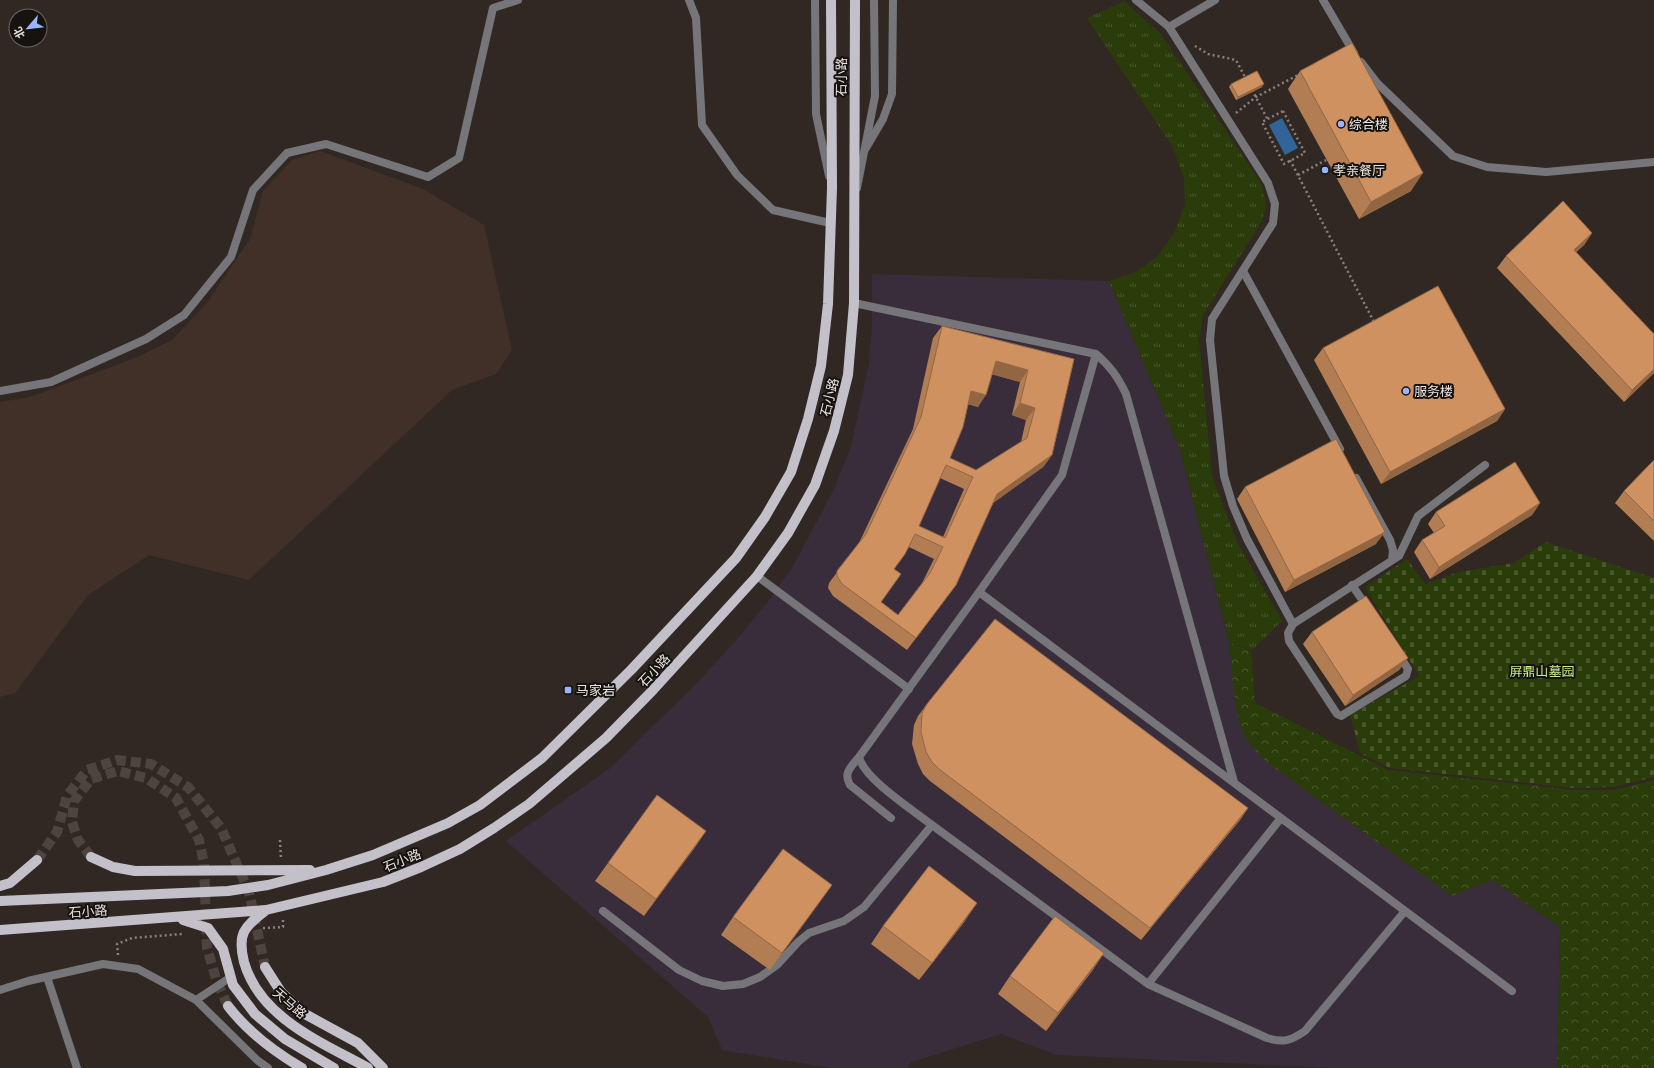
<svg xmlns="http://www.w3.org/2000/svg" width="1654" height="1068" font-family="Arial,'Noto Sans SC',sans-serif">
  <defs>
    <pattern id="forest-crowns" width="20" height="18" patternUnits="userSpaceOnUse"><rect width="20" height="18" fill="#2a3c0a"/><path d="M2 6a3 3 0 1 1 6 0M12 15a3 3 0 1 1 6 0" fill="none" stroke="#49582d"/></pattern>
    <pattern id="cemetery-stones" width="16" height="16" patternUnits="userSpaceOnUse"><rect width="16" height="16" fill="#2a3c0a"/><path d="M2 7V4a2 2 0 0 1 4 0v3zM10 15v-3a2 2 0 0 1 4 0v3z" fill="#49582d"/></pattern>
    <pattern id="park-tufts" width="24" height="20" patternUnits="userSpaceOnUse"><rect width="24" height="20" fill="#2a3c0a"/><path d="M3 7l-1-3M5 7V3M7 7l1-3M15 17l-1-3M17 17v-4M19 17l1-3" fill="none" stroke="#49582d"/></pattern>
  </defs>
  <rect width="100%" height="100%" fill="#322823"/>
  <!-- commercial -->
  <path fill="#3a2d3b" d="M872 274 1109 281 1180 449 1229 642 1238 712 1492 880 1560 927 1557 1068H1334L1057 1055 1001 1034 911 1062 908 1068H831L722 1050 708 1017 506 841 609 769 697 683 738 638 770 599 795 563 835 487 851 446 869 364 872 324Z"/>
  <!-- built -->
  <path fill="#403028" d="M320 151 423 189 484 225 512 350 496 374 452 390 249 580 149 555 88 595 15 693 0 697V402L30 397 135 358 172 340 206 304 250 239 263 191 292 160Z"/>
  <!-- forest -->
  <path fill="url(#forest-crowns)" d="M1229 642 1251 651 1255 703 1388 770 1574 790H1614L1654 780V1068H1557L1560 927 1492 880 1452 896 1268 763C1258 753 1247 743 1242 730 1233 708 1232 666 1229 642Z"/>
  <!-- cemetery -->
  <path fill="url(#cemetery-stones)" d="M1546 542 1654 578V777L1613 787 1573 788 1390 768 1360 753 1350 715 1419 676 1365 587 1407 559 1425 584 1459 572 1514 563Z"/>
  <!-- park -->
  <path fill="url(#park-tufts)" d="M1124 1 1161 34 1262 185 1266 205 1262 221 1203 315 1199 341 1212 476 1237 542 1282 621 1252 650 1229 642 1180 449 1109 281 1134 273 1157 257 1173 235 1185 205 1184 178 1172 146 1087 18Z"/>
  <!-- water -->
  <path fill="#316599" d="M1282 118 1298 148 1285 155 1269 125Z"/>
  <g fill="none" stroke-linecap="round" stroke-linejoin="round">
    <!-- primary-tunnel -->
    <path stroke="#4e443f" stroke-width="10" stroke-dasharray="10 5" stroke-linecap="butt" d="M91 857 78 840 72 822 74 801 91 779 118 771 146 778 176 798 199 840 204 863 207 948 217 982 228 1006
      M37 860 57 832 67 796 87 770 117 760 151 764 188 787 221 828 249 892 265 967"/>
    <!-- path -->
    <path stroke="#89817d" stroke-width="2.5" stroke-dasharray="2 3" stroke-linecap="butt" d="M1195 46 1208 54 1236 60 1246 79
      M1252 90 1268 120
      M1283 111 1305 153 1284 164 1262 122Z
      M1236 113 1256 97 1300 74
      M1290 160 1374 322
      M1298 175 1326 160
      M280 840 281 859
      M263 928 283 927V918
      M118 955 117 944 132 938 182 934"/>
    <!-- service -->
    <path stroke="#76757a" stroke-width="8" d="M1323 0 1354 53
      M1169 27 1215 0
      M1361 62 1377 83 1453 156 1487 167 1546 172 1654 162
      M866 148 883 119 892 94 893 0
      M1243 271 1340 449
      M1096 354C1110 366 1118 377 1126 394L1234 782
      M1356 478 1390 540 1393 550 1392 560
      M757 576 909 689
      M1352 585 1367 607
      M979 592 1512 991
      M1399 655 1408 669 1406 676 1341 716 1337 714 1289 641 1288 633 1293 624 1399 556 1418 516 1485 465
      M859 757C851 767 843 773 850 785L891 818
      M932 825 1148 984 1267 1038C1284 1043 1290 1041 1305 1031L1405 911
      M603 911 679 970 702 981 723 986 743 984 760 977 777 965 798 942 809 933 844 921 864 907 932 825C913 810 864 779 859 757L979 592 1062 475 1096 354 854 303
      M47 977 77 1068
      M1148 984 1281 818
      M0 990 28 981 103 964 138 969 196 1000 257 1060 268 1068
      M196 1000 231 977"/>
    <!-- minor -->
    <path stroke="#76757a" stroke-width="8" d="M689 0 696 18 702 125 737 175 773 210 830 223
      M1136 0 1169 27 1268 183 1275 204 1273 223 1212 319 1210 340 1224 476 1233 506 1247 539 1293 624
      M0 391 51 382 146 339 184 315 231 257 253 190 287 153 326 144 428 177 459 158 493 8 518 0"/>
    <!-- tertiary -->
    <path stroke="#76757a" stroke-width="8" d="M815 0 816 114 829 176
      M857 188 875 96 874 0"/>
    <!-- primary -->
    <path stroke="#c3c0ca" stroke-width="10" d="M91 857 113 867 135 871 310 870
      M0 886 10 883 37 860
      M0 901 228 891 268 885 326 870 373 855 448 823 480 805 542 758 631 670 736 558 765 517 791 472 808 419 821 366 828 304 832 188 831 0
      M265 911C244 927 237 934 244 962 260 1018 321 1042 368 1068
      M183 920 208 928 223 949 233 985 255 1014 285 1039 334 1068
      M0 930 266 910 383 882 421 867 460 849 494 828 529 804 606 738 653 690 757 576 788 533 815 485 834 431 848 375 854 303 855 0
      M265 967 281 992 305 1014 358 1043 383 1068
      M228 1006C248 1032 273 1051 302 1068"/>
  </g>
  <!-- wall -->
  <path fill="#b37d53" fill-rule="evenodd" d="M1300 71 1411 191 1359 219 1288 89Z
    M1231 84 1262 87 1236 100 1229 87Z
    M1592 233 1584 245 1576 252 1654 373 1624 402 1497 268 1506 256Z
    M942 326 1074 359 1052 455 1043 467 993 503 956 585 907 650 833 596 828 588 829 583 859 543 913 429 933 338ZM992 374 1020 382 1012 415 1026 420 1021 442 976 470 950 458 968 404 978 407ZM940 478 964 489 943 537 919 526ZM909 547 934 559 922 583 898 615 881 602 894 569Z
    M1323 348 1505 409 1497 421 1381 484 1314 360Z
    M1654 460V541L1615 503 1624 491Z
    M1245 487 1376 544 1285 592 1237 499Z
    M1540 503 1532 515 1430 579 1414 552 1422 540 1434 533 1428 524 1436 512Z
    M1312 632 1408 658 1399 670 1345 706 1303 644Z
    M927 704 1248 808 1240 820 1141 940 930 781 923 774 918 764 912 744 914 725 918 716Z
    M706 831 644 916 595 881 608 863Z
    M819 903 770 970 721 935 733 917Z
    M965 921 919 980 871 944 883 926Z
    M1104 953 1092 971 1046 1031 998 994 1010 976Z"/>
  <!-- shaded-wall -->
  <path fill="#926643" d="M1264 84 1262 87 1236 100 1238 97Z
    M1423 173 1411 191 1359 219 1371 202Z
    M1592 233 1584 245 1566 262 1574 250Z
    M996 361 1028 370 1020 382 987 373Z
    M1654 369V373L1624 402 1632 390Z
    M971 391 986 395 978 407 963 403Z
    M1020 403 1035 408 1026 420 1012 415Z
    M1505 409 1497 421 1381 484 1390 472Z
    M1052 455 1043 467 989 506 997 494Z
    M1540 503 1532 515 1430 579 1439 567Z
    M1385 532 1376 544 1285 592 1294 580Z
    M956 585 947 596 907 650 916 638Z
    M1408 658 1399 670 1345 706 1353 695Z
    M1248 808 1240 820 1141 940 1150 928Z
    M706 831 694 849 644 916 656 899Z
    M832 885 819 903 770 970 782 953Z
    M977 903 965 921 919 980 932 963Z
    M1104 953 1092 971 1046 1031 1058 1013Z"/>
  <!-- building -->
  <path fill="#d09160" stroke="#926643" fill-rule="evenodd" d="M1352 43 1423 173 1371 202 1300 71Z
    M1257 71 1264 84 1238 97 1231 84Z
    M1563 201 1592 233 1574 250 1654 334V369L1632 390 1506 256Z
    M1438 286 1505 409 1390 472 1323 348Z
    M942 326 1074 359 1052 455 997 494 956 585 916 638 842 584 837 576V571L866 534 921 417ZM996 361 1028 370 1020 403 1035 408 1027 438 976 470 950 458 963 427 971 391 986 395ZM946 465 973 477 945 538 919 526ZM915 534 943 547 930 573 898 615 881 602 901 574 894 569 905 554Z
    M1336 439 1385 532 1294 580 1245 487Z
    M1654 460V521L1624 491Z
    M1515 462 1540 503 1439 567 1422 540 1445 526 1436 512Z
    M1366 596 1408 658 1353 695 1312 632Z
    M995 619 1248 808 1150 928 939 769 932 762 926 752 921 732 922 713 927 704Z
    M657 795 706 831 656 899 608 863Z
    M783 849 832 885 782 953 733 917Z
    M929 866 977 903 932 963 883 926Z
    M1055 916 1104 953 1058 1013 1010 976Z"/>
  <!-- markers -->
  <g fill="#9ab5fd" stroke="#161210" stroke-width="1.5">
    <circle cx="1341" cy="124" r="4"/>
    <circle cx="1325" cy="170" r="4"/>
    <circle cx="1406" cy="391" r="4"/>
    <rect x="564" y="686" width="8" height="8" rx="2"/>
  </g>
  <g text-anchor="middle" stroke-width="4" stroke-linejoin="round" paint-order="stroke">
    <!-- street labels -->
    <g font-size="13" fill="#eae3e0" stroke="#161210">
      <text transform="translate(841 77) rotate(-89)" y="5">石小路</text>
      <text transform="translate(829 397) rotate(-76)" y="5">石小路</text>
      <text transform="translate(654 670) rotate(-47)" y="5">石小路</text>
      <text transform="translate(402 860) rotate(-22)" y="5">石小路</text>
      <text transform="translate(88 911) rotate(-4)" y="5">石小路</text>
      <text transform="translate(290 1003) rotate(41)" y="5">天马路</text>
    </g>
    <!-- poi labels -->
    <g font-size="13" fill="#eae3e0" stroke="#161210" text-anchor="start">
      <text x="1349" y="129">综合楼</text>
      <text x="1333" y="175">孝亲餐厅</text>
      <text x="1414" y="396">服务楼</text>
      <text x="576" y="695">马家岩</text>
    </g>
    <!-- park labels -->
    <g font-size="13" fill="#c4ed8c" stroke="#161210">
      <text x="1542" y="676">屏鼎山墓园</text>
    </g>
  </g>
  <!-- north arrow -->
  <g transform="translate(28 28) rotate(242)"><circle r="19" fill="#161210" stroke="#6b6663"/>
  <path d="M0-3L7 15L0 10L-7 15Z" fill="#9ab5fd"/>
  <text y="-6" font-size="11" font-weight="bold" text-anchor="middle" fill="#eae3e0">北</text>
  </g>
</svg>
